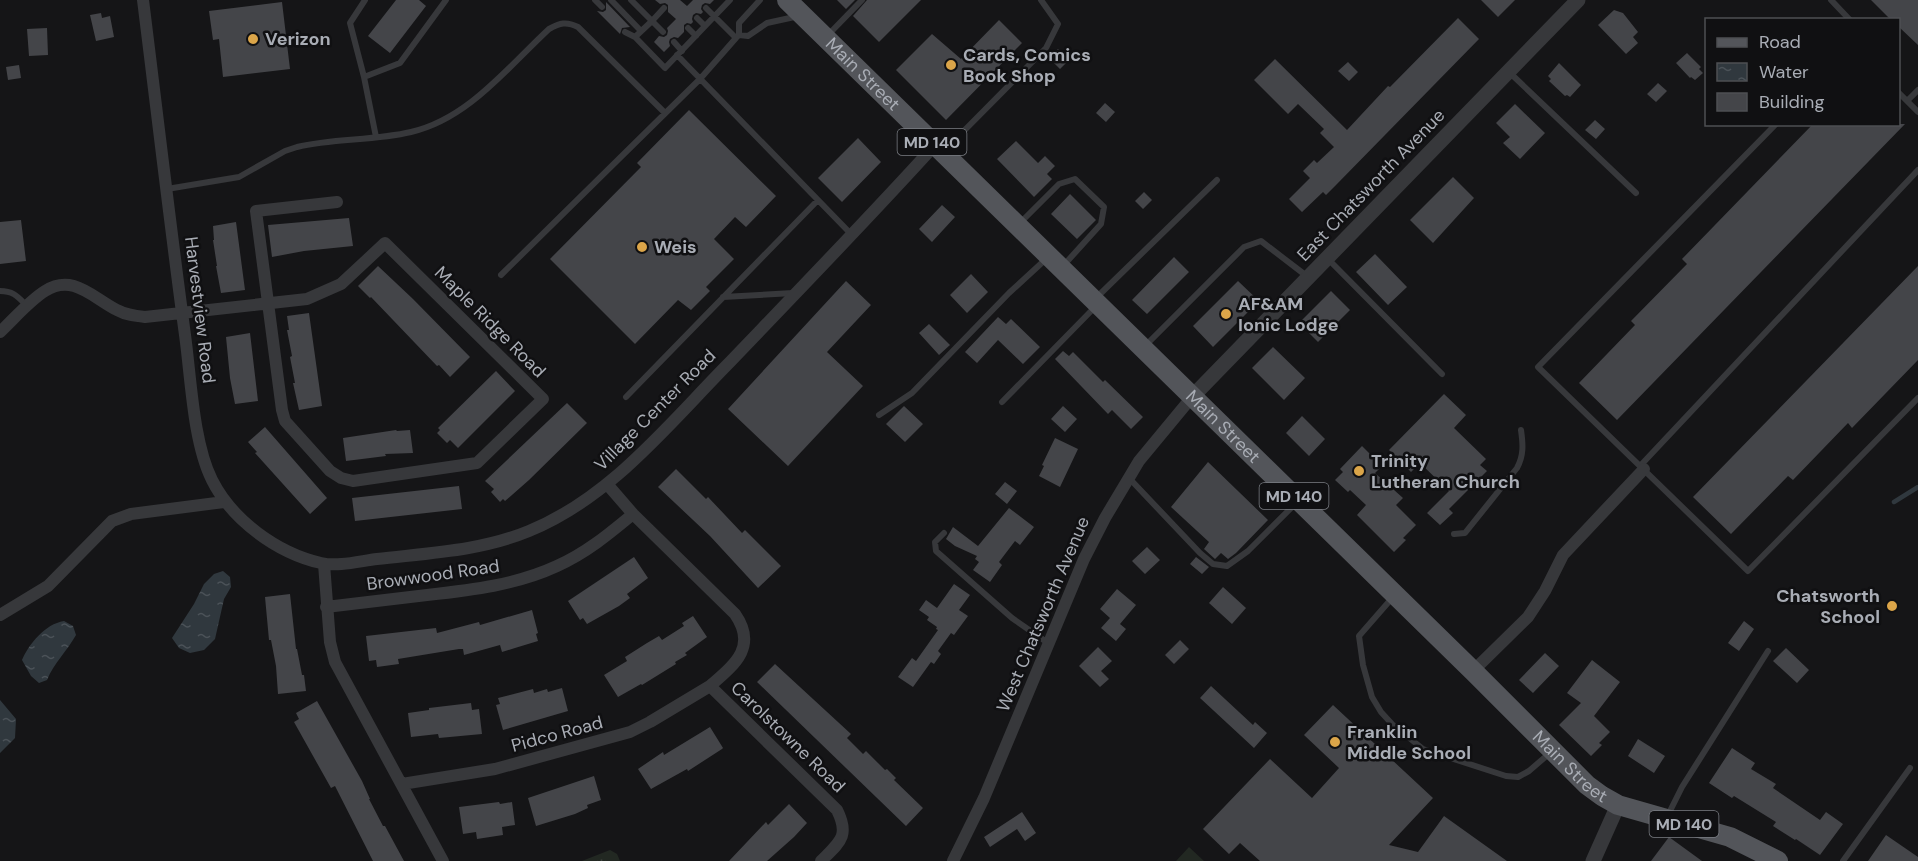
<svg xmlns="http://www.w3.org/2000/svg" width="1918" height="861" font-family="'DM Sans',sans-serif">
  <defs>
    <pattern id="park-tufts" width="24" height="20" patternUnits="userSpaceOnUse" patternTransform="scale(1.5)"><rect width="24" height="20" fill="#222822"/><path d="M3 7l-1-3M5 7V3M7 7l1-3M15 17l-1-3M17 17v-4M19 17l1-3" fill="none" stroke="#3f4440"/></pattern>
    <pattern id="water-ripples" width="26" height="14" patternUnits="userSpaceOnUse" patternTransform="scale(1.5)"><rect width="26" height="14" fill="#30383e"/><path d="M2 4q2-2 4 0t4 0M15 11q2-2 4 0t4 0" fill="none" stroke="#4b5258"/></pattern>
  </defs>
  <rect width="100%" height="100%" fill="#151517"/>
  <!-- park -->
  <path fill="url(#park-tufts)" d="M610 850 617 854 620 861H582Z"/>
  <!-- pitch -->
  <path fill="#222822" d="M1189 847 1204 861H1176Z"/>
  <!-- water -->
  <path fill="url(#water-ripples)" d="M223 571 230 577 231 587 224 599 215 639 204 650 190 653 179 648 172 638 194 604 204 584 214 574Z
    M64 621 73 626 76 635C67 651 54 663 47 680L39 683 31 676 22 660C29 644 45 624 64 621Z
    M0 700 16 719 15 738 0 753Z"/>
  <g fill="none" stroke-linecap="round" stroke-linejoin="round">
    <!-- stream -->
    <path stroke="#30383e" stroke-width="4.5" d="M1894 502 1918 487"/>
  </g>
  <!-- building -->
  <path fill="#444549" d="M396 0H419L426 6 390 53 368 36Z
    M655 0H680L687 6 693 0H714L710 4 705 3 702 5 701 9 703 12 701 14 696 13 693 15 692 19 693 22 691 24 687 23 684 25V32L678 38 674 37 670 39 669 42 670 46 664 52 654 42 659 36 664 37 667 35 668 31 667 28 676 19 668 12V5L665 3 660 4Z
    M837 0H855L846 9Z
    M867 0H921L879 42 853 16Z
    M1481 0H1515L1498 17Z
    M1871 0H1918V45L1899 27V20H1891Z
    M282 2 290 69 223 77 219 39 213 40 209 11Z
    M606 2 630 27 622 28 620 34 597 11 603 12 606 10Z
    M1614 10 1623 13 1638 32 1633 37 1638 43 1626 54 1598 25Z
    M101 13 102 18 110 16 114 37 96 41 90 15Z
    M1458 18 1479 39 1337 184 1326 195 1323 192 1302 212 1289 199 1310 178 1303 171 1314 160 1317 163 1334 147 1320 133 1324 129 1298 104 1288 114 1254 80 1275 59 1347 130 1388 86 1390 87Z
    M999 20 1022 43 946 120 896 70 932 34 961 59Z
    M47 28 48 55 29 56 27 29Z
    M1058 49 1069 60 1060 69 1049 58Z
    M1687 53 1701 67 1699 69 1703 73 1695 80 1691 77 1690 78 1676 63Z
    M1348 62 1358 72 1349 81 1338 71Z
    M1559 63 1581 85 1570 97 1567 95 1565 96 1549 81 1551 79 1548 76Z
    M19 65 21 78 8 80 6 67Z
    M1658 83 1667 91 1656 102 1647 94Z
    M1105 103 1115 112 1106 122 1096 113Z
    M1515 104 1545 133 1520 159 1503 143 1510 137 1496 123Z
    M689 110 776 196 746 227 735 217 714 239 734 259 706 287 710 291 691 310 678 300 635 344 550 259 641 167 637 163Z
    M1595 120 1605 129 1596 139 1585 130Z
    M1813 124H1905L1617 420 1579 383 1635 325 1631 321 1687 264 1682 259Z
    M858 138 881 162 842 202 818 178Z
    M1016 141 1038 163 1045 156 1055 166 1047 174 1052 179 1034 197 997 159Z
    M1453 177 1474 198 1433 243 1410 220Z
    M1144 192 1152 200 1143 209 1135 201Z
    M1070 194 1096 220 1077 239 1051 214Z
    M942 205 955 217 932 242 919 229Z
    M349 218 353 246 304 251 272 257 268 225Z
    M21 220 26 261 0 264V222Z
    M236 222 245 290 221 293 216 266H217L213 240H214L213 226Z
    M1375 254 1407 287 1388 305 1356 272Z
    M1174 257 1189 272 1147 314 1132 300Z
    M378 266 413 299 470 357 450 377 439 365 437 366 371 297 370 298 358 286Z
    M1918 266V360L1852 428 1848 423 1793 480 1788 476 1731 534 1693 497Z
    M971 274 988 292 967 313 950 295Z
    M846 281 871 305 827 352 863 386 788 466 728 409Z
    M1238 281 1259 301 1213 347 1193 326Z
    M1331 291 1350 310 1318 342 1299 323Z
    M309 313 322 406 299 410 293 383H295L290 357 292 356 287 330H289L287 316Z
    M998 317 1006 324 1011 319 1040 347 1023 364 998 340 977 363 965 352Z
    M929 324 950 345 939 355 919 333Z
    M250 333 258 401 235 404 230 378 226 337Z
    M1273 347 1305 378 1284 400 1252 368Z
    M1063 351 1069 356 1073 352 1103 382 1105 380 1143 417 1131 429 1112 410 1108 414 1055 359Z
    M496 371 515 391 458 448 450 440 447 443 437 433 440 430 438 428Z
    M1444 394 1466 415 1454 428 1486 459 1480 465 1487 471 1449 509 1453 513 1440 525 1427 513 1449 491 1420 463 1411 472 1389 450Z
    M567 403 587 423 529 480 505 501 503 499 500 502 491 492 494 489 485 481Z
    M904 406 923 424 905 442 886 424Z
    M1063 406 1077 419 1065 432 1051 419Z
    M1302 416 1325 439 1309 456 1286 433Z
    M265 427 327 498 310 514 255 453 257 452 248 442Z
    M396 430 397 431 410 430 413 453 385 454 386 456 346 461 343 438Z
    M1055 438 1078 449 1060 487 1039 476 1044 466 1042 465Z
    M1362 446 1382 466 1375 473 1403 498 1396 505 1416 525 1403 538 1406 540 1394 552 1357 515 1366 505 1350 490 1348 492 1335 480 1343 472 1340 469Z
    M1208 462 1268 520 1236 553 1228 559 1221 553 1215 559 1204 549 1209 542 1171 507Z
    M676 469 706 499 708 497 742 533 745 530 781 566 758 588 710 536 658 487Z
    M1005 482 1017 491 1007 504 995 494Z
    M459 486 462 509 355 521 352 498Z
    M1009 508 1034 527 1020 545 1015 541 999 562 1002 565 990 582 973 570 979 562 975 559 977 556 955 546 946 539 953 527 978 546Z
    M1147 547 1160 560 1145 574 1132 561Z
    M634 557 648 578 627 594 630 598 619 606 587 624 583 618 580 620 568 601Z
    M1196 557 1209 567 1202 574 1190 564Z
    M954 584 970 595 959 610 968 616 954 635 951 633 938 651 941 654 934 664 931 662 913 687 898 677 912 658 916 661 938 630 936 629 937 627 927 620 929 617 919 610 926 600 937 608Z
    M1223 587 1246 608 1232 624 1209 603Z
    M1117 589 1136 605 1120 624 1126 629 1116 641 1101 628 1110 618 1100 609Z
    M290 594 296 649H297L302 675H304L306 691 278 694 276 666 271 640H269L265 597Z
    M532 610 538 633 536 634 538 641 515 648 502 652 500 645 464 655 463 649H459L398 659 399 664 377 667 376 660 369 661 366 636 436 628 437 633 479 622 480 625Z
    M693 616 707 637 685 653 687 655 675 662 676 664 642 685 641 684 618 697 604 675 627 661 625 657 647 643 659 636 662 640 684 626 682 623Z
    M1744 621 1754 629 1739 651 1728 643Z
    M1180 640 1189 649 1174 664 1165 655Z
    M1098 647 1112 661 1101 671 1109 679 1100 687 1079 666Z
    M1786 648 1809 670 1797 683 1773 661Z
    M1545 653 1559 666 1533 693 1519 680Z
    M1592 660 1620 682 1594 716 1610 732 1599 743 1602 745 1591 756 1559 725 1581 703 1567 693Z
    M775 664 851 734 847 738 863 754 866 751 885 770 887 769 896 778 894 780 923 808 906 826 757 682Z
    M1211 686 1253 725 1255 722 1267 733 1254 748 1200 698Z
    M562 688 568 711 503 730 496 705 500 704 498 698 533 689 534 693 547 689 548 692Z
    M317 701 362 781 370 799H369L383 826H385L404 861H373L335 786 331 788 294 722 299 719 296 713Z
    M471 703 472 710 479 709 482 734 439 738 438 734 411 737 408 713 429 710V708Z
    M1333 705 1433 798 1389 845 1418 852 1444 816 1507 861H1260L1240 843 1229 854 1203 829 1270 759 1312 798 1339 768 1304 735Z
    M710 727 723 748 722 749 688 771 687 769 651 789 638 769 663 752 664 755Z
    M1638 739 1665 756 1654 773 1628 756Z
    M1732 748 1755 763 1751 769 1776 784 1773 788 1820 820 1826 812 1843 824 1820 855 1796 839 1795 840 1773 826 1776 822 1734 796 1732 798 1709 783Z
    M594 776 601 800 587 805 588 808 575 814 536 826 528 798Z
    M499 802 500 804 512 802 515 825 502 827 503 835 477 839 476 832 463 834 459 807Z
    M789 804 807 823 794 837 767 861H729L766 822 768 825Z
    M1022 812 1036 833 1025 841 1017 829 990 847 984 837Z
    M1886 835 1918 857V861H1868Z
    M1669 837 1702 861H1651Z"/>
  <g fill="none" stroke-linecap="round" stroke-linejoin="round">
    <!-- service -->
    <path stroke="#37383b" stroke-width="6" d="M365 0 350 23 364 77 400 63 446 0
      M595 0 602 7
      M611 0 641 31
      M631 0 652 21 635 37 665 68 730 0
      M1831 0 1850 20
      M706 8 736 38
      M697 18 705 26
      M688 28 696 36
      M625 32 635 37
      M663 32 652 21 664 8
      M739 35 748 36 767 23 799 16
      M828 35 862 0
      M674 42 682 51
      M677 55 852 235
      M1509 72 1636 193
      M364 77 376 137
      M1898 92 1918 112
      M1907 101 1918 90
      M1776 124 1538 367 1748 571 1918 398
      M945 150 1046 48 1058 24 1041 0
      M167 189 239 177 285 151 297 147C334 138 373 141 411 132 468 119 508 67 549 29 560 23 566 21 578 27L665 113
      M1019 224 1059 184 1075 179 1104 207 1101 224 1063 266
      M1327 258 1442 374
      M501 275 700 79 736 38 739 35V23L760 0
      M0 291C14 291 18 297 27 306
      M723 297 793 293
      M1096 298 1217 180
      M1144 347 1244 247 1261 241 1308 277
      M626 397 818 200
      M1002 402 1095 307
      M879 415 912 393 1009 293 1046 259
      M1640 466 1918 170
      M1129 478 1200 553 1213 564 1227 566 1248 551 1297 502
      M944 533 935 542 936 551 1012 618 1048 643
      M1454 534 1465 533 1517 468C1524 455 1523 444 1521 430
      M1393 597 1359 636 1363 665 1372 697 1381 712 1392 724 1423 749 1506 776 1518 777 1529 771 1551 752
      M1668 815 1682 787 1768 651
      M1843 861 1910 768"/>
    <!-- minor -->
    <path stroke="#37383b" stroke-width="12" d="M143 0C157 112 170 224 185 335 191 378 193 442 212 480 232 520 277 553 321 563 338 567 360 561 377 559 428 553 481 551 529 531 610 498 667 426 727 365 797 292 867 220 935 145
      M0 332C14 319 29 301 45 291 73 273 93 298 117 310 126 315 135 316 145 317L307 299 341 284 385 243 543 399 477 463 353 481 341 478 330 471 285 421 282 410 256 211 337 202
      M607 484 633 514 735 614C758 647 734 665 710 686L837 810C850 836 840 842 821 861
      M324 564 330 642 335 662 443 861
      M326 607C360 603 394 599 427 595 472 590 516 585 557 566 586 553 609 534 633 514
      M0 615 48 586 112 521 131 514 224 502
      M1473 671 1528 617 1545 591 1563 555 1644 469
      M402 784 495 769 630 732 650 722 710 686
      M953 861 984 798 1084 559 1105 518 1139 461 1192 397"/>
    <!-- tertiary -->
    <path stroke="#37383b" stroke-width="15" d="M1192 397 1578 0
      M1593 861 1618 805"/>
    <!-- primary -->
    <path stroke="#53555a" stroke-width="20" id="s1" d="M787 0 1473 671 1587 785 1602 796 1618 805 1730 837 1778 861"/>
  </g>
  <!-- markers -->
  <g fill="#dba549" stroke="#101012" stroke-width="2">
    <circle cx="253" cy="39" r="6"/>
    <circle cx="951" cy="65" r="6"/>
    <circle cx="642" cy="247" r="6"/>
    <circle cx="1226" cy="314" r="6"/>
    <circle cx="1359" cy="471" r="6"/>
    <circle cx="1892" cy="606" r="6"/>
    <circle cx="1335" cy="742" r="6"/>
  </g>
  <g text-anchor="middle" stroke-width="5" stroke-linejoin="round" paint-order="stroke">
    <!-- shield labels -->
    <g fill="#101012" stroke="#7b7e84" stroke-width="1.5">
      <rect x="897.5" y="129" width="69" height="26" rx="4.5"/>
      <rect x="1259.5" y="483" width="69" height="26" rx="4.5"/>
      <rect x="1649.5" y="811" width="69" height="26" rx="4.5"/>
    </g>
    <g font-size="16" font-weight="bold" fill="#a9adb5">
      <text x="932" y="148">MD 140</text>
      <text x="1294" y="502">MD 140</text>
      <text x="1684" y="830">MD 140</text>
    </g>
    <!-- poi labels -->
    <g font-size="18" font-weight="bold" fill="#a9adb5" stroke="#101012" text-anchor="start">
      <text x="265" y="45">Verizon</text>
      <text x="963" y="61">Cards, Comics<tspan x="963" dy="21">Book Shop</tspan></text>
      <text x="654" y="253">Weis</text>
      <text x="1238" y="310">AF&amp;AM<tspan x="1238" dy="21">Ionic Lodge</tspan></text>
      <text x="1371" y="467">Trinity<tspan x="1371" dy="21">Lutheran Church</tspan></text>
      <text x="1880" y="602" text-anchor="end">Chatsworth<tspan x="1880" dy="21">School</tspan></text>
      <text x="1347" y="738">Franklin<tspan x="1347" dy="21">Middle School</tspan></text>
    </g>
    <!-- street labels -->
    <g font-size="18" fill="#a9adb5" stroke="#101012">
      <text dy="6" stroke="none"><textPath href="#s1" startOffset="106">Main Street</textPath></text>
      <text transform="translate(1371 185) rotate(-46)" y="6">East Chatsworth Avenue</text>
      <text transform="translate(200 310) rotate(83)" y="6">Harvestview Road</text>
      <text transform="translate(490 322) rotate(45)" y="6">Maple Ridge Road</text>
      <text transform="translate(655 410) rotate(-45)" y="6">Village Center Road</text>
      <text dy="6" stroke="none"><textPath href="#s1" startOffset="610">Main Street</textPath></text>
      <text transform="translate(433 575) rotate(-8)" y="6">Browwood Road</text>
      <text transform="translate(1043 614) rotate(-67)" y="6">West Chatsworth Avenue</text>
      <text transform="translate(557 734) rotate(-15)" y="6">Pidco Road</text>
      <text transform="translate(788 737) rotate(44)" y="6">Carolstowne Road</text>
      <text dy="6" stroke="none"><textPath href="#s1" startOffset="1096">Main Street</textPath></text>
    </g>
  </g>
  <!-- legend -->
  <rect x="1705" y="18" width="195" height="108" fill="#101012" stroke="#4d4f53" stroke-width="1.5"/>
  <rect x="1717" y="38" width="30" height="9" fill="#53555a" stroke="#4d4f53" stroke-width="1.5"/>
  <text x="1759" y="48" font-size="18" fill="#a9adb5">Road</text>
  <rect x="1717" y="63" width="30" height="18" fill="url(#water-ripples)" stroke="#4d4f53" stroke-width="1.5"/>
  <text x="1759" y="78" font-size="18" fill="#a9adb5">Water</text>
  <rect x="1717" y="93" width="30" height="18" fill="#444549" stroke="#4d4f53" stroke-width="1.5"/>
  <text x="1759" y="108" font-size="18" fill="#a9adb5">Building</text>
</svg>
